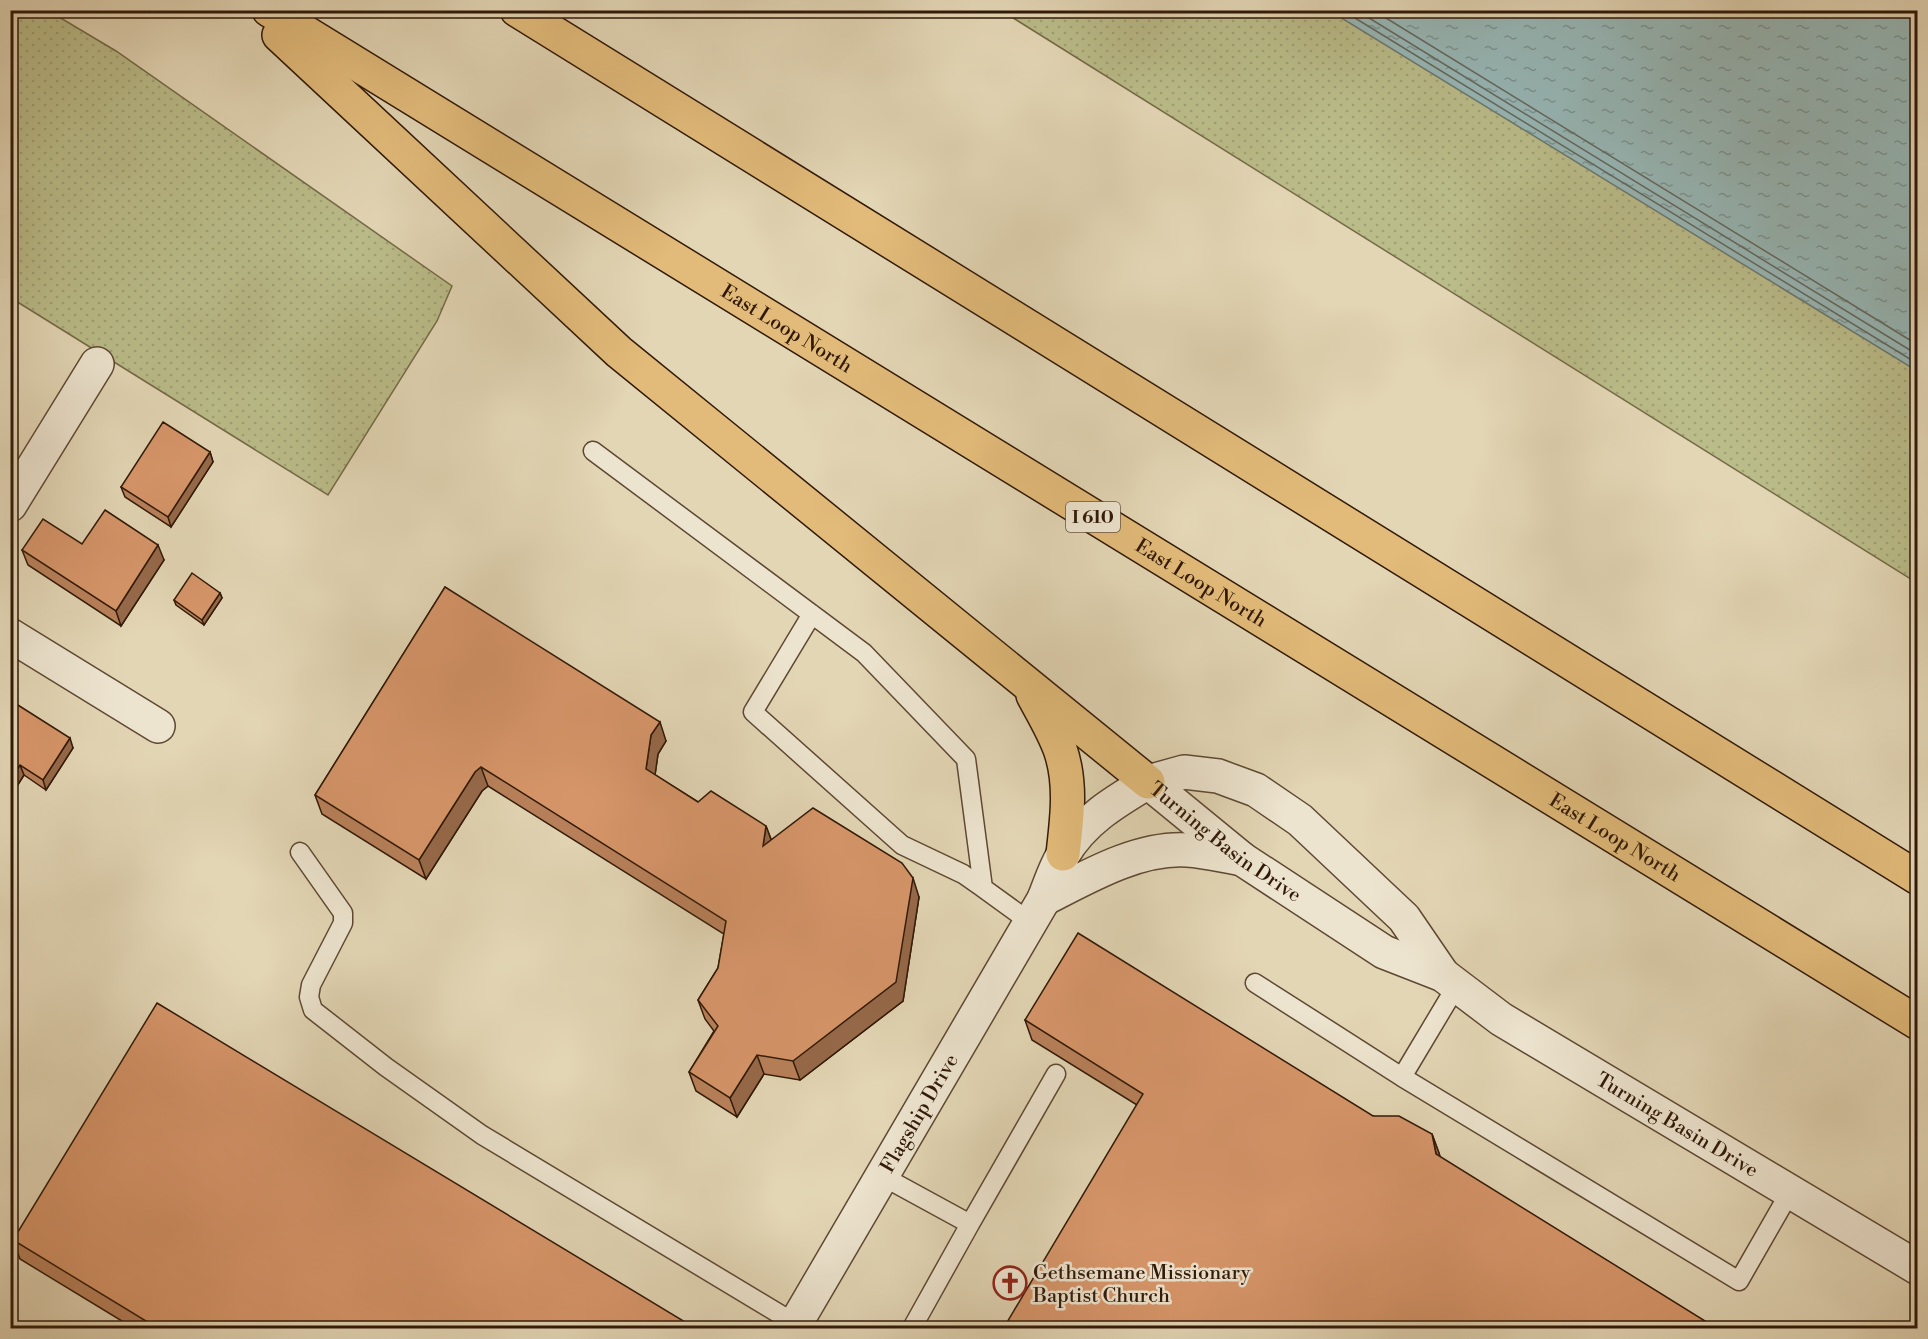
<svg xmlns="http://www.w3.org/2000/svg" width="1928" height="1339" font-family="'Libre Bodoni',serif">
  <defs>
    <pattern id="grass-dots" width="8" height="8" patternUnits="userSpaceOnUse" patternTransform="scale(1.5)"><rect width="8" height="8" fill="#babc89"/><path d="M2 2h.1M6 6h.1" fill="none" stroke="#a0a175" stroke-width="1.8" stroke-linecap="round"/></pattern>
    <pattern id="water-ripples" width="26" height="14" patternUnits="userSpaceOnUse" patternTransform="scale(1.5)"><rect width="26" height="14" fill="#97b7b6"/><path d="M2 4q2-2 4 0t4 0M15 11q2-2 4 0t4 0" fill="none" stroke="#7c9492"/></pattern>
  </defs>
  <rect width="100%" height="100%" fill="#e3d6b5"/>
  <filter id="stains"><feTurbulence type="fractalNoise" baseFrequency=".00333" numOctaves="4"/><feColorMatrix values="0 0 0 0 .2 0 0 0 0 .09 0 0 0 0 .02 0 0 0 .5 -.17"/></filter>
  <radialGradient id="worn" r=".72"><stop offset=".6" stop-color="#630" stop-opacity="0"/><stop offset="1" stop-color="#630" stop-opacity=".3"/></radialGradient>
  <!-- grass -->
  <path fill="url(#grass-dots)" stroke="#766a48" stroke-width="1.5" d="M10 11H49L116 51 452 286 437 321 328 495 11 298Z
    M1002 11H1917V583Z"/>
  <!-- water -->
  <path fill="url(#water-ripples)" stroke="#6e7870" stroke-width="1.5" d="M1330 11H1917V371Z"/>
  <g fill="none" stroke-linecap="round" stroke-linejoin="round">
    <!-- shore -->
    <path stroke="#64685f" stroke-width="1.5" d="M1342 10 1918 364
      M1356 10 1918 355
      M1373 10 1918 345"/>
    <!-- service casing -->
    <g stroke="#5e4833" stroke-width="21">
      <path id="service" d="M593 451 864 653 966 759 983 888 1030 922
        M812 614 753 712 902 845 963 874 983 888
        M300 852 343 913V923L311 985 309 997 313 1010 386 1067 482 1135 796 1324
        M1255 983 1402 1077 1739 1281 1790 1192
        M1402 1077 1457 985
        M882 1176 970 1224 912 1328
        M970 1224 1056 1074"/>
    </g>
    <!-- minor casing -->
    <g stroke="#5e4833" stroke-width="36">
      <g id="minor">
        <path d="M10 505 97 364"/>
        <path d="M10 635 158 726"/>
        <path d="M1044 899C1087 877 1138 847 1187 850 1206 851 1224 856 1242 859"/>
        <path id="s1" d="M793 1328 1044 899C1050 884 1055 868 1063 855 1082 821 1116 801 1148 782"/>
      </g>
    </g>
    <!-- tertiary casing -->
    <g stroke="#5e4833" stroke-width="36">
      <g id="tertiary">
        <path id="s2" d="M1148 782 1242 859 1384 952 1443 975 1501 1019 1918 1268"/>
        <path d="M1148 782 1184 772 1218 776 1256 790 1300 820 1404 918 1443 975"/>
      </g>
    </g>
    <!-- motorway casing -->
    <g stroke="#311908" stroke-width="36">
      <g id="motorway">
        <path id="s3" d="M269 10 1918 1023"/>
        <path d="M517 10 1918 878"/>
        <path d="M279 35 619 352 1148 782"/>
        <path d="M1033 695C1042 712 1053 730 1060 749 1072 783 1067 819 1063 854"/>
      </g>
    </g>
    <!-- service -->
    <use href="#service" stroke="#ede4cf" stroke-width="18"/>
    <!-- minor -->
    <use href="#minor" stroke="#ede4cf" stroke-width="33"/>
    <!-- tertiary -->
    <use href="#tertiary" stroke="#ede4cf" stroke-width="33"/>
    <!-- motorway -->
    <use href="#motorway" stroke="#e2bb7a" stroke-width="33"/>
  </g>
  <!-- wall -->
  <path fill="#b9815b" stroke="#311908" stroke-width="1.5" d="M210 452 213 462 171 527 125 497 121 487Z
    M82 544 164 560 121 626 28 565 22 550Z
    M445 587 666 741 658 754 655 775 698 802 766 826 771 839 919 897 903 1001 800 1080 764 1074 737 1117 696 1091 689 1072 714 1031 705 1019 698 1000 718 968 724 934 488 786 482 791 426 879 322 814 315 795Z
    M220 593 222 598 204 625 176 605 174 600Z
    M10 700 73 748 46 790 24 775 12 794 10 793Z
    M1025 1020 1373 1116 1432 1134 1440 1156 1137 1105 1032 1040Z
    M13 1240 695 1329H135L20 1259Z"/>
  <!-- shaded-wall -->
  <path fill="#96694a" stroke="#311908" stroke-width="1.5" d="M210 452 213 462 171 527 168 517Z
    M158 545 164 560 121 626 116 611Z
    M220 593 222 598 204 625 202 620Z
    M660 722 666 741 658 754 653 789 646 769 651 735Z
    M70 738 73 748 46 790 43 780Z
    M20 765 24 775 12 794 10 790V780Z
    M481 767 488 786 482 791 426 879 419 860 475 772Z
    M766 826 773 845 763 846Z
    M913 878 919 897 903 1001 800 1080 793 1061Z
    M757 1055 764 1074 737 1117 730 1098Z
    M1432 1134 1439 1153 1443 1173 1436 1154Z"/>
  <!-- building -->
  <path fill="#d7966a" stroke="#311908" stroke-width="1.5" d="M163 422 210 452 168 517 121 487Z
    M105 510 158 545 116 611 22 550 43 519 82 544Z
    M192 573 220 593 202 620 174 600Z
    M445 587 660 722 651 735 646 769 698 802 711 791 766 826 763 846 813 808 902 863 913 878 896 982 793 1061 757 1055 730 1098 689 1072 718 1026 698 1000 718 968 726 921 481 767 475 772 419 860 315 795Z
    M10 700 70 738 43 780 20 765 10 780Z
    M1078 933 1373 1116H1399L1432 1134 1436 1154 1718 1329H1003L1143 1094 1025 1020Z
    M157 1003 695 1328 159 1329 13 1240Z"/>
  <!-- icons -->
  <defs>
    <g id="church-ring" transform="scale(1.725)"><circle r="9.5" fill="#ede4cf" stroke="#8f2418" stroke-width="1.5"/><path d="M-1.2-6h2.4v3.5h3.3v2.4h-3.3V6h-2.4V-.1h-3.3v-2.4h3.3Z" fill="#8f2418"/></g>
  </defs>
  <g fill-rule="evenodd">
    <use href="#church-ring" x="1010" y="1283"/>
  </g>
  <g text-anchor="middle" stroke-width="5" stroke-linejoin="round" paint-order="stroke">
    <!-- shield labels -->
    <rect fill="#ede4cf" stroke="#695644" stroke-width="1.5" x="1066" y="502" width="54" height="30" rx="4.5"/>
    <g font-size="18" font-weight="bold" fill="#311908">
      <text x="1093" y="523">I 610</text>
    </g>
    <!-- street labels -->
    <g font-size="20" fill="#311908" stroke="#ede4cf">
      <text dy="7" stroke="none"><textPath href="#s3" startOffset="608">East Loop North</textPath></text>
      <text dy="7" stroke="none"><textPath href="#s3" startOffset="1094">East Loop North</textPath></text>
      <text dy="7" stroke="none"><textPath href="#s3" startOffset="1580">East Loop North</textPath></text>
      <text dy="7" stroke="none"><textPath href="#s2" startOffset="98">Turning Basin Drive</textPath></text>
      <text dy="7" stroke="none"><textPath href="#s1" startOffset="249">Flagship Drive</textPath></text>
      <text dy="7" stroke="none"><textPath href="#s2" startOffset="633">Turning Basin Drive</textPath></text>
    </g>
    <!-- poi labels -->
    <g font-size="20" fill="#311908" stroke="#ede4cf" text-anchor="start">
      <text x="1033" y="1279">Gethsemane Missionary<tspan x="1033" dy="23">Baptist Church</tspan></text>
    </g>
  </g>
  <!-- margin -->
  <rect width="1928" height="1339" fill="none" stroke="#e3d6b5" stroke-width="36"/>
  <rect x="12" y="12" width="1904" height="1315" fill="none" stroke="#311908" stroke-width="3"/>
  <rect x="18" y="18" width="1892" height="1303" fill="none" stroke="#311908" stroke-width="1.5"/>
  <rect width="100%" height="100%" filter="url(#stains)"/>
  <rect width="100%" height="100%" fill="url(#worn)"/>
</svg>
